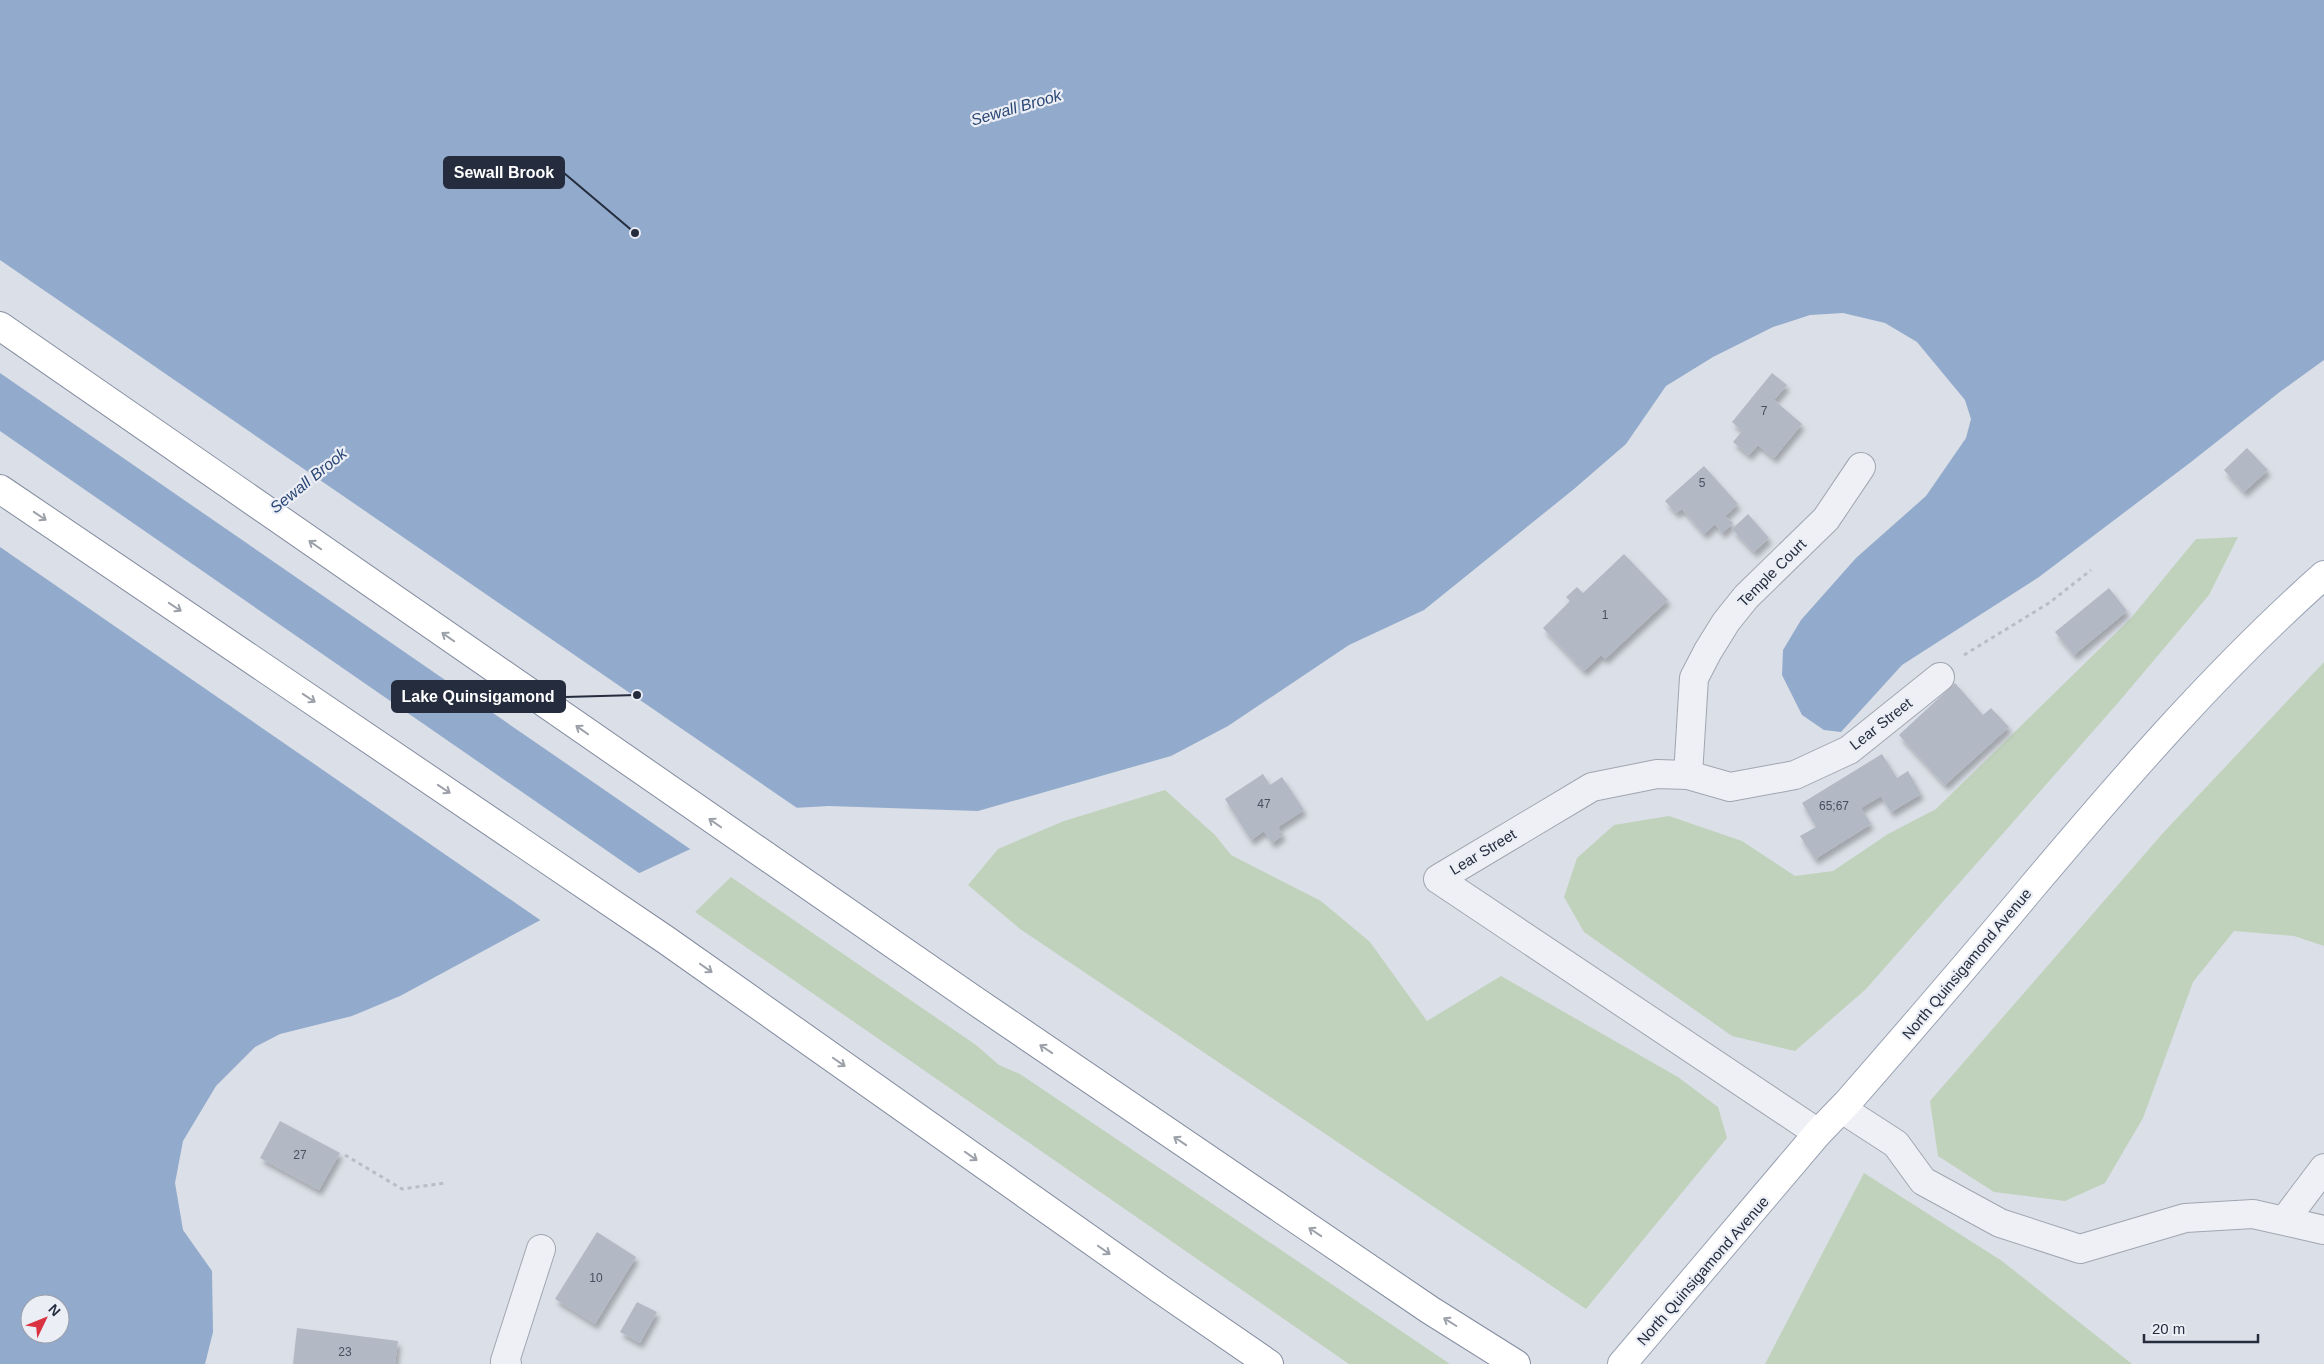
<svg xmlns="http://www.w3.org/2000/svg" width="2324" height="1364" font-family="Helvetica,sans-serif">
  <defs>
    <filter id="shadow"><feDropShadow dx="3" dy="5.5" stdDeviation="2.5" flood-color="#0004"/></filter>
  </defs>
  <rect width="100%" height="100%" fill="#dbdfe7"/>
  <!-- green -->
  <path fill="#c0d2bc" d="M2238 537 2209 595 2117 704 1866 989 1795 1051 1732 1036 1584 932 1564 897 1577 858 1614 825 1669 816 1742 841 1795 876 1833 871 1888 834 1936 809 2131 618 2196 539Z
    M2324 662V946L2294 936 2234 931 2193 982 2143 1118 2105 1183 2065 1201 1994 1192 1938 1156 1930 1101 2163 833Z
    M1165 790 1215 835 1231 855 1321 901 1370 942 1427 1021 1501 976 1678 1077 1718 1107 1727 1138 1586 1309 1020 929 968 885 998 849 1064 821Z
    M731 877 976 1045 999 1065 1020 1074 1450 1364H1349L695 912Z
    M1864 1173 2002 1261 2132 1364H1765Z"/>
  <!-- water -->
  <path fill="#92aacb" fill-rule="evenodd" d="M0 0H2324V360L2281 391 2191 462 2039 577 1902 665 1841 732 1824 730 1802 715 1782 675 1783 650 1801 620 1856 558 1926 496 1966 438 1971 419 1965 400 1917 342 1885 323 1843 313 1810 315 1773 327 1713 357 1666 386 1626 444 1574 489 1424 610 1349 645 1228 726 1171 756 978 811 829 806 793 808 733 829 548 916 400 996 352 1016 280 1034 255 1047 216 1086 183 1141 175 1183 183 1230 212 1271 213 1332 205 1364H0ZM30 1304H60V1334H30Z"/>
  <!-- pier -->
  <path fill="#dbdfe7" d="M0 260 800 810 734 831 693 851 0 373Z
    M0 431 642 875 543 922 0 547Z"/>
  <!-- building -->
  <path fill="#b2b8c4" filter="url(#shadow)" d="M1772 373 1787 385 1774 400 1802 424 1774 458 1758 445 1749 455 1733 442 1742 431 1732 422Z
    M2247 448 2268 470 2244 492 2224 470Z
    M1704 466 1738 504 1725 516 1733 523 1722 533 1715 524 1704 534 1682 509 1676 513 1665 501Z
    M1748 514 1769 538 1754 552 1732 529Z
    M1624 554 1668 600 1605 659 1601 655 1584 671 1543 628 1570 601 1566 597 1577 587 1583 593Z
    M2109 588 2127 611 2074 655 2055 632Z
    M1955 683 1983 715 1991 708 2009 727 1945 785 1899 735Z
    M1882 754 1897 778 1908 771 1921 794 1891 812 1881 796 1861 808 1871 824 1815 859 1800 836 1816 827 1802 803Z
    M1263 774 1270 785 1282 777 1304 810 1278 827 1283 835 1272 843 1264 831 1251 840 1225 799Z
    M280 1121 340 1153 319 1190 260 1158Z
    M597 1232 636 1257 595 1324 555 1299Z
    M637 1302 657 1312 640 1343 620 1332Z
    M297 1328 398 1341 395 1364H293Z"/>
  <g fill="none" stroke-linecap="round" stroke-linejoin="round">
    <!-- minor casing -->
    <g stroke="#a0a6b1" stroke-width="30">
      <path id="minor" d="M1688 775 1694 678 1708 651 1726 622 1746 597 1826 519 1861 467
        M1842 1109 1896 1144 1923 1181 2000 1223 2080 1249 2185 1218 2253 1214 2324 1230
        M1818 1133 1438 879 1592 787 1657 774 1688 775 1730 787 1795 775 1849 750 1940 677
        M2284 1221 2324 1168
        M507 1364 505 1361 541 1249"/>
    </g>
    <!-- major casing -->
    <g stroke="#9aa2b4" stroke-width="30">
      <path id="major" d="M1622 1364 1818 1133 1847 1103C1909 1032 1971 960 2032 887 2124 778 2217 670 2324 575"/>
    </g>
    <!-- highway casing -->
    <g stroke="#828b9f" stroke-width="30">
      <path id="highway" d="M0 326 974 1000 1430 1310 1516 1364
        M0 489 666 940 1160 1289 1269 1364"/>
    </g>
    <!-- path -->
    <path stroke="#b9bdc5" stroke-width="3" stroke-dasharray="4 4" stroke-linecap="butt" d="M1964 655 2049 603 2091 570
      M345 1155 402 1189 445 1183"/>
    <!-- minor -->
    <use href="#minor" stroke="#eef0f5" stroke-width="28"/>
    <!-- major -->
    <use href="#major" stroke="#fff" stroke-width="28"/>
    <!-- highway -->
    <use href="#highway" stroke="#fff" stroke-width="28"/>
  </g>
  <!-- one-way arrows -->
  <defs><path id="oneway-shaft" d="M-6 0H5M1.5-3L5.5 0L1.5 3" fill="none" stroke-width="1.6" stroke-linecap="round" stroke-linejoin="round" transform="scale(1.25)"/></defs>
  <g stroke="#9ca0a8">
    <use href="#oneway-shaft" transform="translate(40 516) rotate(34)"/>
    <use href="#oneway-shaft" transform="translate(315 545) rotate(-145)"/>
    <use href="#oneway-shaft" transform="translate(175 607) rotate(34)"/>
    <use href="#oneway-shaft" transform="translate(448 637) rotate(-145)"/>
    <use href="#oneway-shaft" transform="translate(309 698) rotate(34)"/>
    <use href="#oneway-shaft" transform="translate(582 730) rotate(-145)"/>
    <use href="#oneway-shaft" transform="translate(444 789) rotate(34)"/>
    <use href="#oneway-shaft" transform="translate(715 823) rotate(-145)"/>
    <use href="#oneway-shaft" transform="translate(706 968) rotate(35)"/>
    <use href="#oneway-shaft" transform="translate(1046 1049) rotate(-146)"/>
    <use href="#oneway-shaft" transform="translate(839 1062) rotate(35)"/>
    <use href="#oneway-shaft" transform="translate(1180 1141) rotate(-146)"/>
    <use href="#oneway-shaft" transform="translate(971 1156) rotate(35)"/>
    <use href="#oneway-shaft" transform="translate(1315 1232) rotate(-146)"/>
    <use href="#oneway-shaft" transform="translate(1104 1250) rotate(35)"/>
    <use href="#oneway-shaft" transform="translate(1450 1322) rotate(-148)"/>
  </g>
  <g text-anchor="middle" stroke-width="4.5" stroke-linejoin="round" paint-order="stroke">
    <!-- number labels -->
    <g font-size="12" fill="#484f60">
      <text x="1764" y="415">7</text>
      <text x="1702" y="487">5</text>
      <text x="1605" y="619">1</text>
      <text x="1264" y="808">47</text>
      <text x="1834" y="810">65;67</text>
      <text x="300" y="1159">27</text>
      <text x="596" y="1282">10</text>
      <text x="345" y="1356">23</text>
    </g>
    <!-- street labels -->
    <g font-size="15" fill="#242c3e" stroke="#ebeef5">
      <text transform="translate(1772 573) rotate(-45)" y="5">Temple Court</text>
      <text transform="translate(1881 724) rotate(-38)" y="5">Lear Street</text>
      <text transform="translate(1483 852) rotate(-31)" y="5">Lear Street</text>
      <text transform="translate(1967 964) rotate(-50)" y="5">North Quinsigamond Avenue</text>
      <text transform="translate(1703 1271) rotate(-49)" y="5">North Quinsigamond Avenue</text>
    </g>
    <!-- water labels -->
    <g font-size="16" font-style="italic" fill="#2b4775" stroke="#ebeef5">
      <text transform="translate(1016 107) rotate(-16)" y="6">Sewall Brook</text>
      <text transform="translate(308 480) rotate(-39)" y="6">Sewall Brook</text>
    </g>
  </g>
  <!-- callouts -->
  <path fill="none" stroke="#242c3e" stroke-width="2" d="M635 233L564 173M637 695L565 697"/>
  <g fill="#242c3e" stroke="#ebeef5" stroke-width="2">
    <circle cx="635" cy="233" r="5"/>
    <circle cx="637" cy="695" r="5"/>
  </g>
  <g fill="#242c3e" stroke="#242c3e" stroke-width="2">
    <rect x="444" y="157" width="120" height="31" rx="5"/>
    <rect x="392" y="681" width="173" height="31" rx="5"/>
  </g>
  <g font-size="16" text-anchor="middle" font-weight="bold" fill="#fff">
    <text x="504" y="178">Sewall Brook</text>
    <text x="478" y="702">Lake Quinsigamond</text>
  </g>
  <!-- north arrow -->
  <g transform="translate(45 1319) rotate(47)"><circle r="24" fill="#ebeef5" stroke="#9ba0ac"/>
  <path d="M0-4L9 19L0 12L-9 19Z" fill="#d93341"/>
  <text y="-8" font-size="14" font-weight="bold" text-anchor="middle" fill="#242c3e">N</text>
  </g>
  <!-- scale -->
  <path d="M2144 1334v8h114v-8" fill="none" stroke="#242c3e" stroke-width="2.5"/>
  <text x="2152" y="1334" font-size="15" fill="#242c3e" stroke="#ebeef5" stroke-width="4" paint-order="stroke">20 m</text>
</svg>
